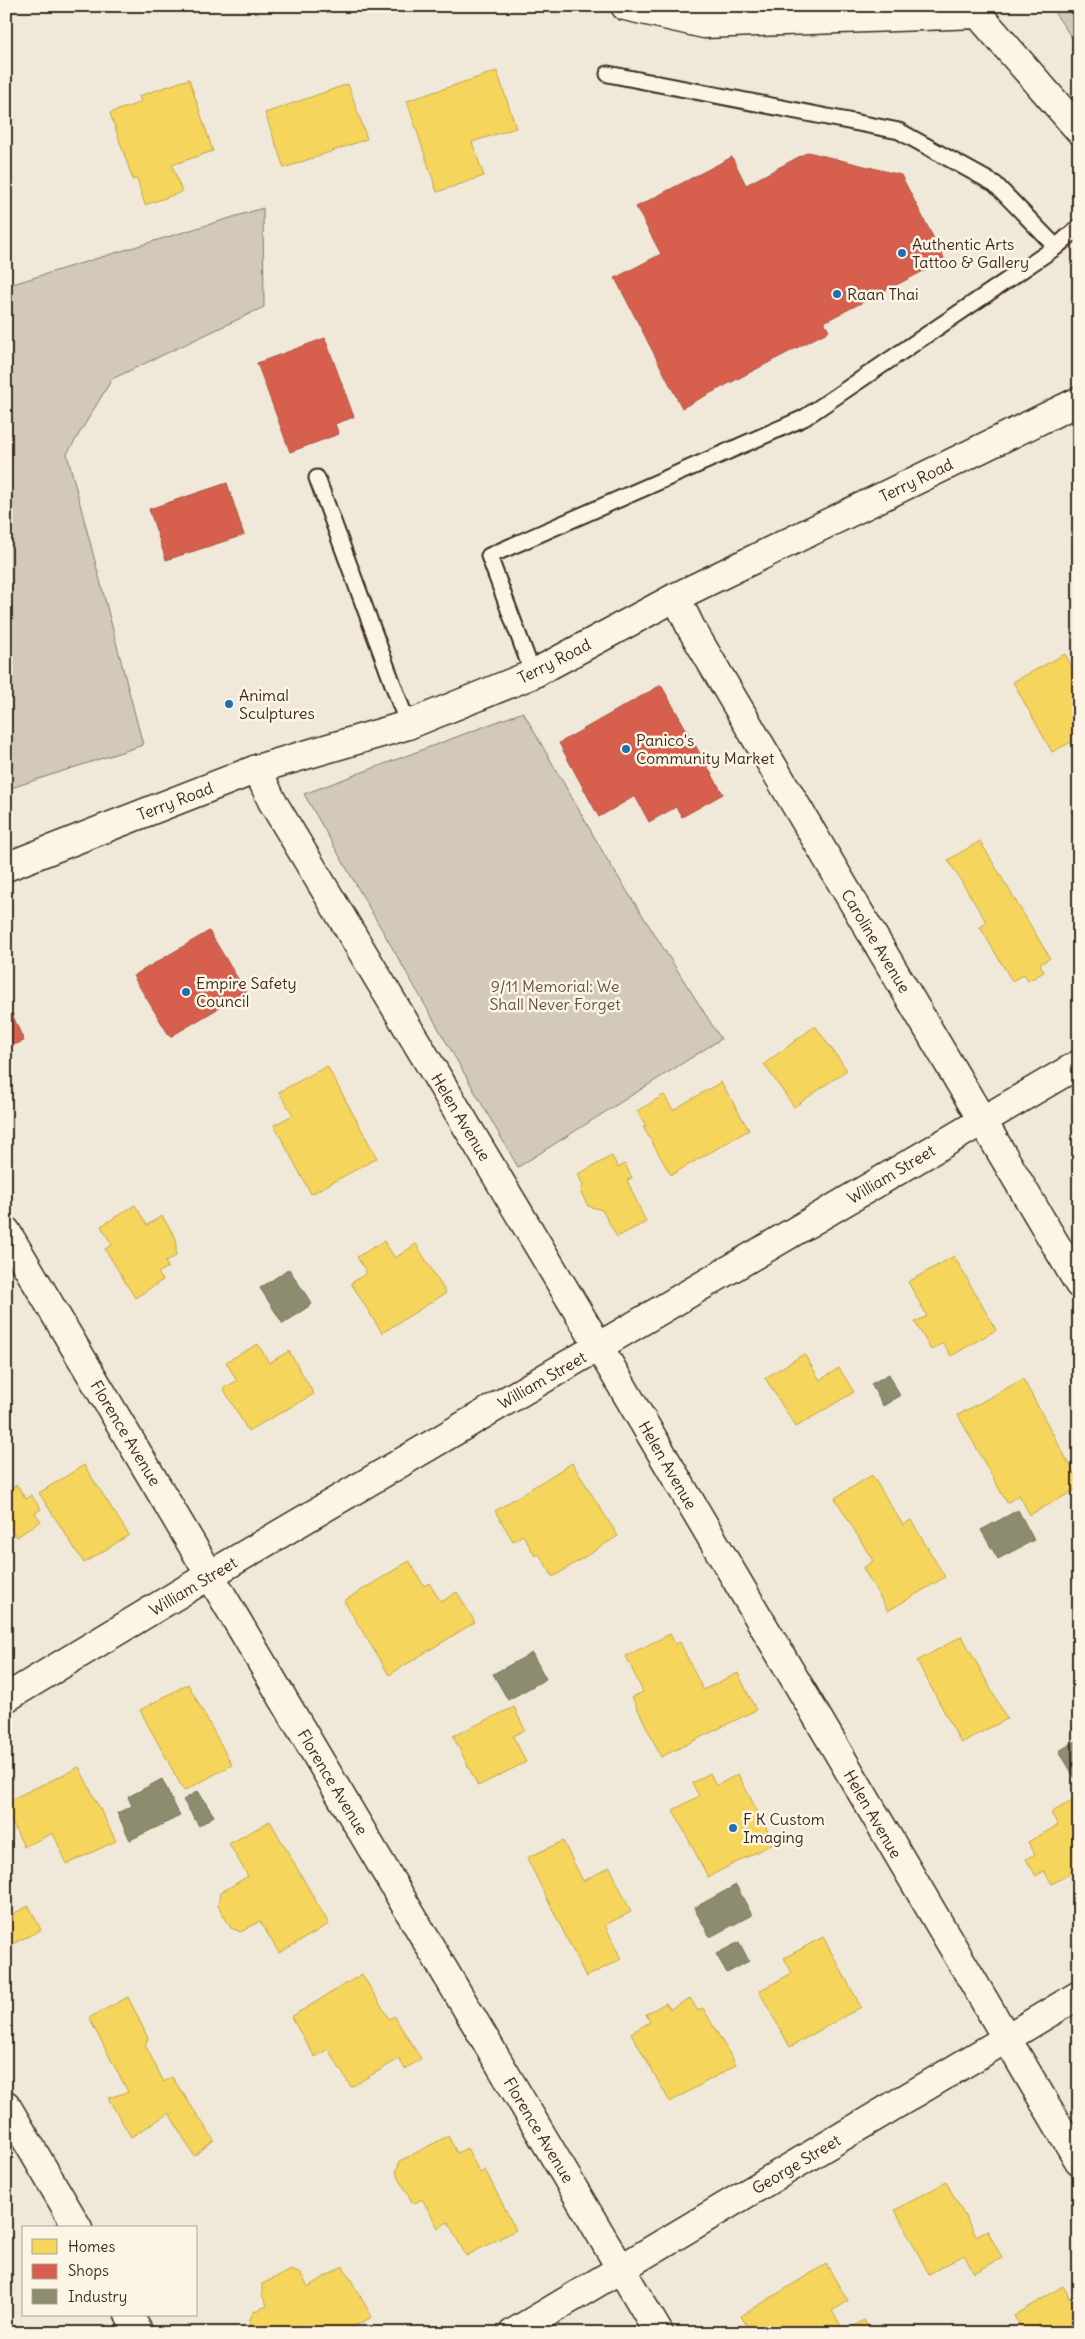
<svg xmlns="http://www.w3.org/2000/svg" width="1085" height="2339" font-family="Delius,sans-serif">
  <rect width="100%" height="100%" fill="#f0e9d9"/>
  <filter id="ink" filterUnits="userSpaceOnUse"><feTurbulence type="fractalNoise" baseFrequency=".02" numOctaves="2"/><feDisplacementMap in="SourceGraphic" scale="10" xChannelSelector="R" yChannelSelector="G"/><feConvolveMatrix kernelMatrix="1 2 1 2 8 2 1 2 1" color-interpolation-filters="sRGB"/></filter>
  <g filter="url(#ink)">
    <!-- green -->
    <path fill="#d2c9ba" stroke="#867a6c" d="M1050 6H1079V48Z
      M263 208 264 307 112 379 67 454 143 745 8 789 6 286Z
      M523 712 608 861 721 1039 518 1167 304 794Z"/>
    <!-- homes -->
    <path fill="#f6d55c" stroke="#bea249" d="M497 71 516 128 472 142 484 176 437 192 407 101Z
      M189 79 213 151 172 165 182 192 145 205 137 179 133 180 110 113 141 102 139 96Z
      M348 84 367 139 284 168 265 113Z
      M1065 654 1079 679V738L1052 752 1013 682Z
      M980 841 1050 958 1040 964 1044 972 1028 981 1024 974 1012 981 980 927 987 923 948 860Z
      M815 1026 847 1070 794 1107 764 1064Z
      M327 1066 377 1158 311 1194 274 1125 293 1115 279 1092Z
      M721 1082 749 1130 671 1175 643 1127 646 1126 637 1111 664 1095 673 1110Z
      M612 1156 618 1168 625 1164 632 1178 627 1180 646 1222 617 1237 602 1210 588 1206 581 1193 583 1185 578 1174Z
      M135 1205 147 1225 162 1216 176 1238V1256L165 1262 168 1267 158 1273 163 1280 135 1298 105 1249 112 1245 101 1226Z
      M384 1241 395 1258 416 1244 446 1293 382 1333 351 1283 367 1273 357 1257Z
      M954 1256 996 1330 951 1356 943 1343 931 1350 915 1322 927 1316 908 1282Z
      M258 1344 269 1363 289 1351 314 1394 248 1431 223 1388 237 1381 226 1362Z
      M804 1354 820 1380 839 1368 854 1392 796 1427 765 1378Z
      M1023 1379 1079 1482V1488L1030 1515 1019 1495 1007 1503 958 1415Z
      M572 1463 618 1536 553 1577 539 1554 535 1556 523 1535 513 1541 495 1511Z
      M84 1465 129 1535 84 1563 39 1493Z
      M872 1475 903 1525 911 1520 945 1577 888 1611 863 1568 873 1561 835 1498Z
      M17 1485 26 1499 31 1495 41 1509 35 1513 41 1521 17 1537 6 1523V1492Z
      M409 1561 424 1586 429 1583 441 1602 457 1592 475 1622 389 1675 344 1601Z
      M670 1634 675 1644 680 1642 703 1690 738 1673 756 1710 661 1757 632 1697 643 1692 626 1656Z
      M962 1636 1007 1719 961 1743 917 1661Z
      M188 1684 232 1765 184 1791 140 1710Z
      M514 1707 525 1730 513 1736 526 1762 478 1786 453 1736Z
      M79 1767 116 1841 67 1864 53 1833 24 1847 6 1810V1802Z
      M710 1773 716 1786 738 1774 774 1843 708 1877 673 1810 699 1796 692 1783Z
      M1079 1796V1868L1052 1884 1044 1871 1036 1876 1026 1859 1035 1854 1028 1842 1058 1825 1051 1813Z
      M270 1821 329 1924 279 1953 260 1921 241 1932 231 1928 218 1906 220 1893 248 1876 229 1844Z
      M563 1841 583 1881 610 1867 631 1912 605 1925 621 1959 586 1977 527 1858Z
      M29 1906 41 1930 6 1947V1917Z
      M823 1937 861 2007 790 2047 759 1991 792 1973 784 1958Z
      M362 1974 389 2019 394 2016 421 2059 405 2069 399 2059 351 2087 328 2049 315 2057 291 2017Z
      M128 1997 148 2038 145 2045 164 2082 172 2077 214 2140 194 2156 169 2113 131 2137 108 2098 128 2092 89 2018Z
      M690 1998 698 2011 703 2008 736 2065 670 2102 631 2033 650 2022 646 2014 666 2003 670 2009Z
      M448 2136 457 2153 467 2148 480 2173 485 2170 516 2230 466 2256 448 2222 438 2228 422 2199 413 2204 396 2172 400 2161Z
      M946 2182 976 2236 987 2230 1002 2258 974 2273 964 2255 929 2274 895 2210Z
      M826 2264 848 2301 832 2311 845 2332 864 2320 872 2333H751L741 2316Z
      M343 2266 372 2317 341 2333H255L249 2322 253 2312 267 2306 262 2295V2284L291 2270 301 2274 308 2287Z
      M1063 2286 1079 2312V2333H1024L1014 2316Z"/>
    <!-- shops -->
    <path fill="#d6604d" stroke="#a8503f" d="M808 152 901 175 945 260 824 322 829 331 682 408 615 278 661 254 636 207 732 157 746 185Z
      M325 338 354 417 335 424 339 434 290 452 257 363Z
      M227 483 244 535 166 560 149 509Z
      M661 685 723 794 682 817 676 807 649 822 635 796 599 817 559 743Z
      M209 931 246 992 170 1037 133 976Z
      M6 1000 24 1041 6 1048Z"/>
    <!-- industry -->
    <path fill="#8c8c6e" stroke="#746f56" d="M1079 806V823L1071 811Z
      M289 1269 312 1304 283 1324 260 1288Z
      M889 1374 900 1396 883 1406 871 1384Z
      M1018 1510 1034 1540 998 1559 981 1530Z
      M532 1653 546 1679 508 1700 493 1674Z
      M1079 1739V1785L1059 1751Z
      M162 1779 180 1816 130 1840 117 1813 132 1806 128 1797Z
      M198 1791 214 1816 199 1826 183 1800Z
      M736 1885 752 1915 710 1937 694 1908Z
      M739 1942 749 1961 727 1973 716 1954Z"/>
    <g fill="none" stroke-linecap="round" stroke-linejoin="round">
      <!-- service casing -->
      <g stroke="#3b2a1e" stroke-width="19">
        <path id="service" d="M1056 247 1079 227
          M317 478 408 725
          M533 674 489 556 804 418 1056 247 995 184 899 131 608 74"/>
      </g>
      <!-- minor casing -->
      <g stroke="#3b2a1e" stroke-width="31">
        <path id="minor" d="M625 6 704 24 978 14
          M971 6 1079 130
          M676 597 691 628 1079 1284
          M257 769 272 801 599 1347 1079 2161
          M6 1231 659 2333
          M6 1698 210 1575 1079 1064
          M6 2105 78 2228
          M129 2315 139 2333
          M513 2333 1079 1995"/>
      </g>
      <!-- primary casing -->
      <g stroke="#3b2a1e" stroke-width="31">
        <path id="primary" d="M6 867 257 769 408 725 533 674 676 597 1079 401"/>
      </g>
      <!-- service -->
      <use href="#service" stroke="#fcf5e5" stroke-width="15"/>
      <!-- minor -->
      <use href="#minor" stroke="#fcf5e5" stroke-width="28"/>
      <!-- primary -->
      <use href="#primary" stroke="#fcf5e5" stroke-width="28"/>
    </g>
  </g>
  <!-- markers -->
  <g fill="#1f6fb2" stroke="#fcf5e5" stroke-width="2">
    <circle cx="902" cy="253" r="5"/>
    <circle cx="837" cy="294" r="5"/>
    <circle cx="229" cy="704" r="5"/>
    <circle cx="626" cy="749" r="5"/>
    <circle cx="186" cy="992" r="5"/>
    <circle cx="733" cy="1828" r="5"/>
  </g>
  <g text-anchor="middle" stroke-width="5" stroke-linejoin="round" paint-order="stroke">
    <!-- poi labels -->
    <g font-size="16" fill="#3b2a1e" stroke="#fcf5e5" text-anchor="start">
      <text x="912" y="250">Authentic Arts<tspan x="912" dy="18">Tattoo &amp; Gallery</tspan></text>
      <text x="847" y="300">Raan Thai</text>
      <text x="239" y="701">Animal<tspan x="239" dy="18">Sculptures</tspan></text>
      <text x="636" y="746">Panico's<tspan x="636" dy="18">Community Market</tspan></text>
      <text x="196" y="989">Empire Safety<tspan x="196" dy="18">Council</tspan></text>
      <text x="743" y="1825">F K Custom<tspan x="743" dy="18">Imaging</tspan></text>
    </g>
    <!-- street labels -->
    <g font-size="16" fill="#3b2a1e" stroke="#fcf5e5">
      <text transform="translate(916 480) rotate(-26)" y="6">Terry Road</text>
      <text transform="translate(554 661) rotate(-27)" y="6">Terry Road</text>
      <text transform="translate(175 801) rotate(-21)" y="6">Terry Road</text>
      <text transform="translate(876 941) rotate(59)" y="6">Caroline Avenue</text>
      <text transform="translate(461 1117) rotate(59)" y="6">Helen Avenue</text>
      <text transform="translate(891 1174) rotate(-31)" y="6">William Street</text>
      <text transform="translate(542 1380) rotate(-30)" y="6">William Street</text>
      <text transform="translate(126 1433) rotate(59)" y="6">Florence Avenue</text>
      <text transform="translate(668 1465) rotate(60)" y="6">Helen Avenue</text>
      <text transform="translate(193 1586) rotate(-31)" y="6">William Street</text>
      <text transform="translate(333 1782) rotate(59)" y="6">Florence Avenue</text>
      <text transform="translate(873 1814) rotate(60)" y="6">Helen Avenue</text>
      <text transform="translate(539 2130) rotate(59)" y="6">Florence Avenue</text>
      <text transform="translate(796 2164) rotate(-31)" y="6">George Street</text>
    </g>
    <!-- park labels -->
    <g font-size="16" fill="#615245" stroke="#fcf5e5">
      <text x="555" y="992">9/11 Memorial: We<tspan x="555" dy="18">Shall Never Forget</tspan></text>
    </g>
  </g>
  <!-- margin -->
  <rect width="1085" height="2339" fill="none" stroke="#fcf5e5" stroke-width="25"/>
  <rect x="12" y="12" width="1060" height="2314" fill="none" stroke="#3b2a1e" stroke-width="2" filter="url(#ink)"/>
  <!-- legend -->
  <rect x="22" y="2226" width="175" height="90" fill="#fcf5e5" stroke="#afa495"/>
  <rect x="32" y="2239" width="25" height="15" fill="#f6d55c" stroke="#afa495"/>
  <text x="68" y="2252" font-size="15" fill="#3b2a1e">Homes</text>
  <rect x="32" y="2264" width="25" height="15" fill="#d6604d" stroke="#afa495"/>
  <text x="68" y="2276" font-size="15" fill="#3b2a1e">Shops</text>
  <rect x="32" y="2289" width="25" height="15" fill="#8c8c6e" stroke="#afa495"/>
  <text x="68" y="2302" font-size="15" fill="#3b2a1e">Industry</text>
</svg>
